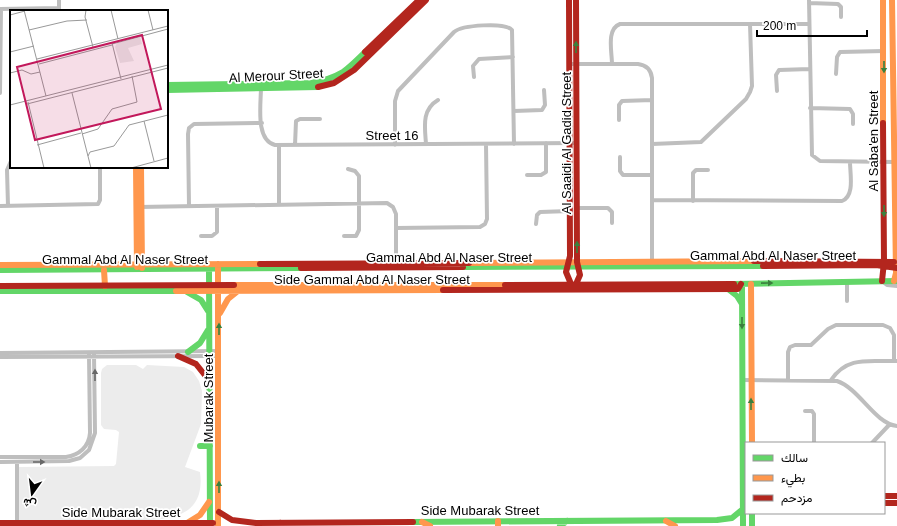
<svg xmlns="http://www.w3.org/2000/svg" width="897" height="526" font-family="Arial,Vazirmatn,sans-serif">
  <rect width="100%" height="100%" fill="#fff"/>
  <!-- green -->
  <path fill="#ececec" d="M107 365H136L143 369 147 365 184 367 193 372 199 381 202 391 201 424 185 467 200 472C207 526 154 520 116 520L110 516 103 520 19 521V467L114 466 116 464 119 432 116 430 104 429 101 425V373L102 369Z"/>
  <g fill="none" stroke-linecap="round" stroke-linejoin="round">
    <!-- street -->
    <path stroke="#bebebe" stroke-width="4" d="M59 0V10
      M809 0 812 155 820 161 894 162
      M809 3 838 4 841 7V17
      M0 9 59 8
      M569 64H638C646 65 651 70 652 78V262
      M612 64C612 52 606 29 620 24H809
      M836 74 837 57 840 52 884 51
      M474 77 473 66 479 59 513 57
      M261 87C261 104 255 140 275 145L577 143
      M777 91 776 75 779 70 810 69
      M0 93 1 9
      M810 108 850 109 853 114V124
      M514 111 542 110 545 105 544 90
      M619 120V105L622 101 652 100
      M426 144C425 128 421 110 438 100
      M652 144 701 142 746 99 750 92 752 86 750 24
      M279 145V205
      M295 145 296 121 300 119H320
      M395 145V101L398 91 454 32C462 25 505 22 512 30L514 144
      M620 157V171L623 175H652
      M527 175H541L546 172V143
      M652 200 842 201C855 196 850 174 850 162
      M693 201V173L696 170H708
      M0 206 98 204 100 200V167
      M8 206 7 170 11 161
      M189 206 188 134 189 128 194 124 262 123
      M139 207 387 203 393 207 396 214V263
      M577 208H608L612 212V223
      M536 224 537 215 540 212 570 211
      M396 228 480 227 485 224 487 219 486 144
      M201 236H212L217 232V206
      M344 236H356L359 230V176L355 171 348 169
      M882 281 887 285 897 286
      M847 282V301
      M0 353 219 351
      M0 357 219 356
      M742 380 837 381C860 389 874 423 897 426
      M788 380V352L790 347 795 345H811L828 329 836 325H883L890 328 894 335V361
      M831 380C848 355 870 362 897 361
      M805 411H812L814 414V443
      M872 443 890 424
      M0 457H66C79 455 89 447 90 433L89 355
      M0 462 69 461 80 458 89 450 95 433 94 354
      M17 462V526"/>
    <!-- fast -->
    <path stroke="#63d668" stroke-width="6" d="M167 85 311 83C339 78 345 72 365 52
      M167 90 318 87
      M463 267 763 266
      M0 270 301 268
      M209 270 210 526
      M734 284 897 281
      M742 284 743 526
      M728 289 737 296 742 304
      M0 291H176
      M187 292 201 300 208 311
      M188 352 200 343 208 330
      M200 446H210
      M752 513V526
      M413 522 717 520 732 518 743 509
      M560 526 567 521"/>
    <!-- slow -->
    <path stroke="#ff974d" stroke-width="6" d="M883 0V123
      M892 0 896 273 894 281
      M136 167 137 267
      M141 167 142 268
      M469 263 754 261
      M218 264V526
      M0 265 260 264
      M104 270 105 286
      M751 284 752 443
      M234 285H505
      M176 291 443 290
      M220 313 228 299 238 291
      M498 521V526
      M666 521 675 526
      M422 522 430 526
      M111 523V526
      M187 523 200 515 209 502"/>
    <!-- jam -->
    <path stroke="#b3261e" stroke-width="6" d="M569 0 570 256 566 272 571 284
      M576 0 577 262 580 275 576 284
      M365 52 419 0
      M318 87 334 83 354 70 426 0
      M754 261 894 262
      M260 264 469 263
      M763 266 876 265 897 268
      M301 268 463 267
      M882 281 884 262 883 123
      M505 285 734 284
      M0 286 234 285
      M443 290 738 289 741 284
      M178 356 196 364 208 379
      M884 496H897
      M884 503H897
      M219 512 232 520 256 523 413 522
      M0 523H213
      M276 526 280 523"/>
  </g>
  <!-- one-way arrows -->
  <defs><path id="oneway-solid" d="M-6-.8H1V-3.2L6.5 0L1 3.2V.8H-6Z"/></defs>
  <g fill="#3b803e">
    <use href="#oneway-solid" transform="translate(576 47) rotate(-90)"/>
    <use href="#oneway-solid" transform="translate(884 67) rotate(90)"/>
    <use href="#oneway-solid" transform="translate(884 211) rotate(90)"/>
    <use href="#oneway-solid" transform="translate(577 247) rotate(-90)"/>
    <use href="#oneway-solid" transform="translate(767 283) rotate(-1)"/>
    <use href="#oneway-solid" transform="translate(742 323) rotate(90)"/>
    <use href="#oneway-solid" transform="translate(219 329) rotate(-90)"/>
    <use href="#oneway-solid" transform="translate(751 404) rotate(-90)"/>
    <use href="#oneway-solid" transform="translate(219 487) rotate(-90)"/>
  </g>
  <g fill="#686868">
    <use href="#oneway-solid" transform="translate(95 375) rotate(-90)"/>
    <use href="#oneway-solid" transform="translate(39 462)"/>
  </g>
  <g text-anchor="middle" stroke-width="3.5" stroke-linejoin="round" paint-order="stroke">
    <!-- street labels -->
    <g font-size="13" fill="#000" stroke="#fff">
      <text transform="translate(276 75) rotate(-3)" y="5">Al Merour Street</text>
      <text x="392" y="140">Street 16</text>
      <text transform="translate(873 141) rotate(-90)" y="5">Al Saba'en Street</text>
      <text transform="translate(566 143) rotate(-90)" y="5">Al Saaidi Al Gadid Street</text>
      <text x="773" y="260">Gammal Abd Al Naser Street</text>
      <text x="449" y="262">Gammal Abd Al Naser Street</text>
      <text x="125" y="264">Gammal Abd Al Naser Street</text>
      <text x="372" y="284">Side Gammal Abd Al Naser Street</text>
      <text transform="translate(208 398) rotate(-90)" y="5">Mubarak Street</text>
      <text x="480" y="515">Side Mubarak Street</text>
      <text x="121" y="517">Side Mubarak Street</text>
    </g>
  </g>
  <!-- overview -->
  <g transform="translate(10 10)">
    <rect width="158" height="158" fill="#fff"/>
    <path d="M130 27 132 34 118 38 124 51 110 53 105 37 107 33Z" fill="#ececec"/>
    <path fill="none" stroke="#999" stroke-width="1" d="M14 0 36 86M76 0 75 7 83 37M101 0 108 29M138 0 143 20M0 5 15 1M19 20 57 11 77 10M102 33 111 69M102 34 158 19M0 42 24 36M27 49 158 16M29 54 102 35M0 63 12 60 21 64 30 62M62 83 81 158M18 92 34 158M17 94 158 58M0 95 158 55M134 111 144 151M72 124 88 119 102 99 127 92 122 66M27 135 71 123M78 146 80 142 104 136 119 115 158 105M121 158 158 148"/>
    <path fill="#c2185b" fill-opacity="0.15" stroke="#c2185b" stroke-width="2" d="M132 25 151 99 25 130 7 57Z"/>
    <rect width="158" height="158" fill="none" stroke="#000" stroke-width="2"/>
  </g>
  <!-- legend -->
  <rect x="745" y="442" width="140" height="72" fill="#ffffff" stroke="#999999"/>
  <rect x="753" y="455" width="20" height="6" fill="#63d668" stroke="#999999"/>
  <text x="781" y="462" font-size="12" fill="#000000">سالك</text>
  <rect x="753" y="475" width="20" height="6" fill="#ff974d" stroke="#999999"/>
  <text x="781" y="482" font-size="12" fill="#000000">بطيء</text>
  <rect x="753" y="495" width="20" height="6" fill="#b3261e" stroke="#999999"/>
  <text x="781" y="502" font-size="12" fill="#000000">مزدحم</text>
  <!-- north arrow -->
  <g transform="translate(32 494) rotate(194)" stroke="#ffffff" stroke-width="3" paint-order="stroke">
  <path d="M0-3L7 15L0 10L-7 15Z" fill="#000000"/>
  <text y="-6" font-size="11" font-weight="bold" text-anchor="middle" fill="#000000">ش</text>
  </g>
  <!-- scale -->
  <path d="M757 30v6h110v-6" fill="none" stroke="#000000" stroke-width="2"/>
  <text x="763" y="30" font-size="12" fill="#000000" stroke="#ffffff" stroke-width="3" paint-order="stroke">200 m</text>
</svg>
